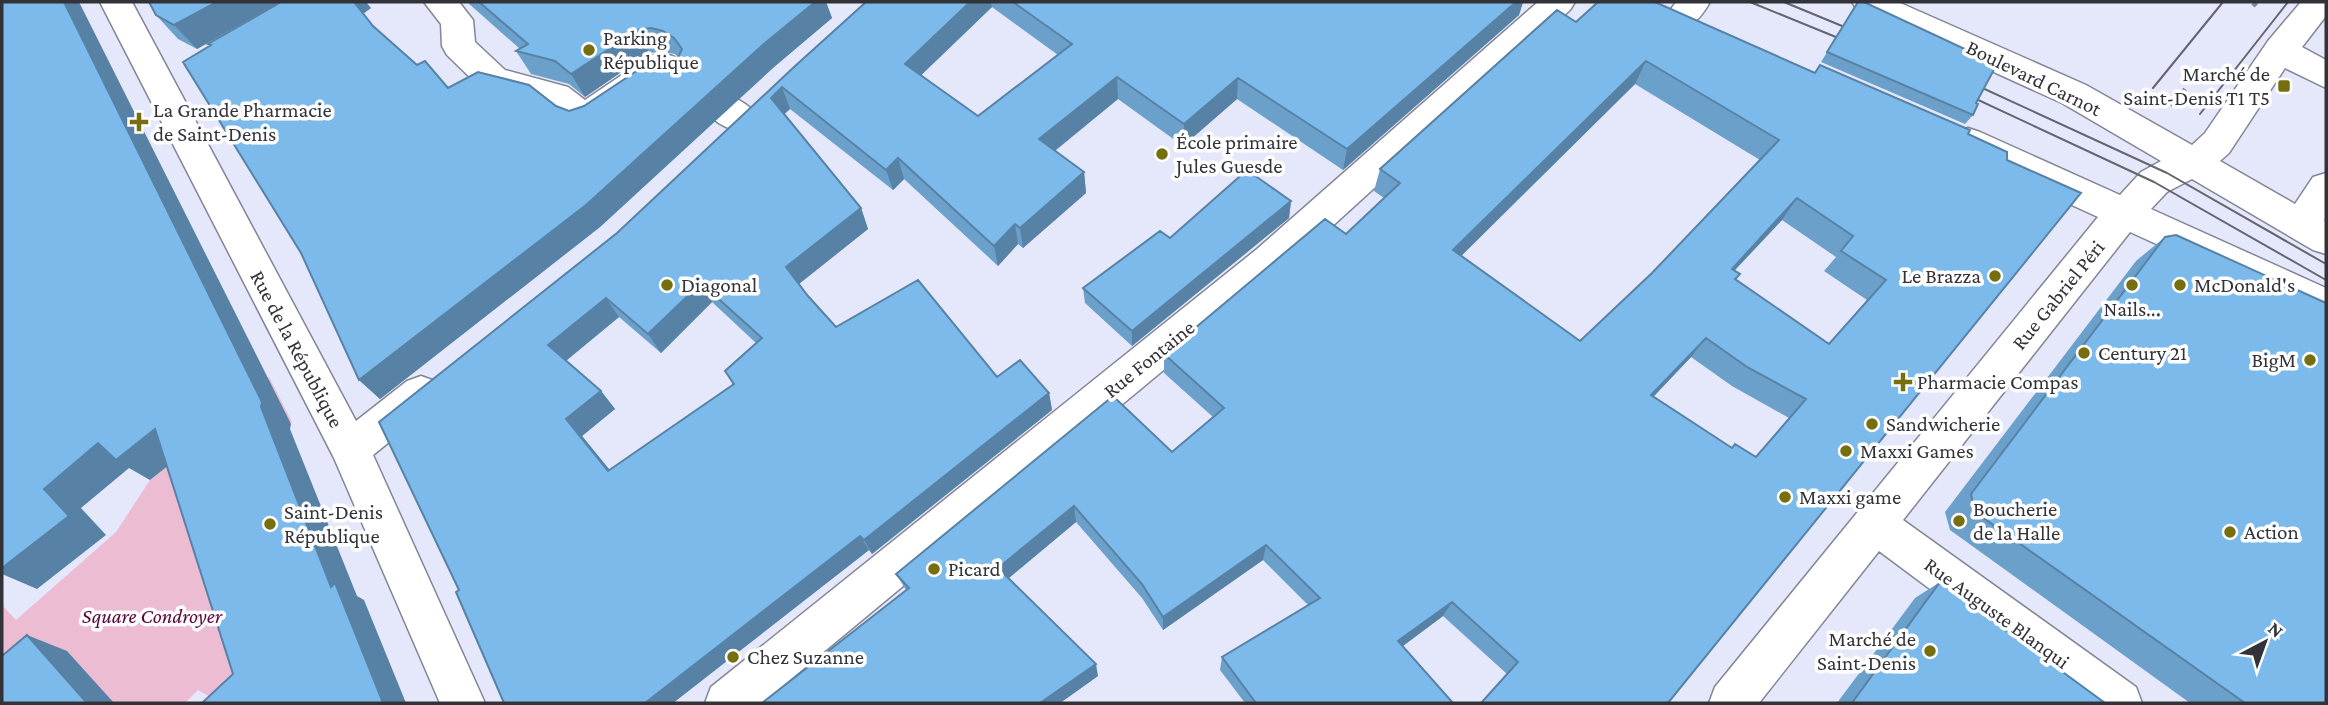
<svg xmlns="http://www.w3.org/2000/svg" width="2328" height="705" font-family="'Crimson Pro',serif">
  <rect width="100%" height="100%" fill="#e5e8fa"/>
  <!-- green -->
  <path fill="#ecbcd3" d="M269 377 292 422 203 496 259 665 220 703 198 690 185 703H2V605L16 620 116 532 150 480 224 421 219 415Z"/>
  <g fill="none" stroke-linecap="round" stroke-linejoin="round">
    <!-- minor casing -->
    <g stroke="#838595" stroke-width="3">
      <path id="minor" d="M100 2H132L356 421 407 381 421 376 435 381 441 393 435 405 373 455 485 703H440L334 458Z
        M424 2H459L473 20 475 42 505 70 568 87 585 100 650 56C668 51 682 57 691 74L686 83 674 87 661 82 596 127 584 131 572 127 545 106 482 89 447 55 442 46 441 24Z
        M1538 2H1575L1570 10 1283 271 762 703H705L711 687 1257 249Z
        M1676 2H1710C1700 19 1691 31 1670 24L1666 16Z
        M1852 2H1898L2086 85 2192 145 2205 133 2268 41 2301 2H2326V16L2302 47 2326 60V88L2285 68 2229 153 2220 161 2295 204 2313 177 2326 173V216L2324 220 2326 221V254L2313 250 2192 179 2167 192 2151 209 2326 288V321L2130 232 1903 520 2136 687 2142 703H2083L1879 551 1759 703H1709L1715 687 2098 217 1956 152 1951 142 1956 132 1968 128 1980 132 2120 195 2141 172 2161 161 2062 103 1857 10Z
        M719 92C735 97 752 105 760 120L755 129C735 136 712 123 702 105L707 96Z"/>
    </g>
    <!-- path -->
    <path stroke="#858793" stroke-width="4.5" stroke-dasharray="5 3.5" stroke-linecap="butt" d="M2253 6 2257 2
      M2171 106 2187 87"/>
    <!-- minor -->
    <use href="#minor" fill="#fff" fill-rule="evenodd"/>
    <!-- tram -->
    <path stroke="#63656e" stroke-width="2" d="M1750 2 1853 44
      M1784 2 1859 33
      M1965 80 2167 173 2326 264
      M2153 88 2223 2
      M1959 91 2154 182 2326 280
      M2200 114 2288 2"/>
  </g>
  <!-- wall -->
  <path fill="#6ba0cb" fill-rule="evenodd" d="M280 2 197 49 178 39 156 15Z
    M467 2H826L832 18 774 67 600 227 380 399 359 380 208 44 371 8 363 13 373 26 417 65 448 88 556 106 569 111 584 106 663 66 676 62 678 57 675 54 663 52 649 53 585 97 569 84 531 74 516 51 520 49Z
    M866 2H1523L1519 15 1343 170 1237 99 1183 146 1118 99 1055 151 1084 172 1086 193 1023 248 1018 244 998 266 904 179 893 190 790 109 784 114 861 208 868 229 799 284 808 296 836 327 1049 393 1052 410 872 554 869 550 673 703H504L459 590 617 233ZM992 7 1058 55 978 116 921 75ZM712 302 756 343 725 371 733 385 610 470 582 436 615 409 601 391 566 361 619 317 661 353Z
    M1858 2 1976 103 1973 115 1965 124 1821 62Z
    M1576 22 1815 73 1968 134 2007 160 2081 193 1507 674 1443 616 1403 646 1453 703H1245L1220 670 1222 657 1308 605 1263 560 1163 630 1142 598 1076 522 1008 578 1098 676 1060 703H762L906 590 896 574 1172 452 1213 417 1164 373V354L1346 234 1384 198 1374 191 1380 169ZM1635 84 1760 160 1652 273 1580 341 1461 256ZM1782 220 1836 257 1824 271 1867 300 1829 344 1736 280 1740 274 1735 270ZM1691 357 1732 386 1789 418 1755 457 1732 448 1653 397Z
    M1291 201 1289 218 1132 346 1085 303 1083 288 1170 238Z
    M2165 237 2326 703H2190L1950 530 1945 512 2136 261Z
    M1940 582 2105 703H1837L1915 598Z"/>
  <!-- shaded-wall -->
  <path fill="#5782a5" d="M64 2H79L291 424 290 429 357 596 364 600 406 703H383L331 587Z
    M217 2H280L197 49 174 25Z
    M354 2H366L371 8 363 14Z
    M815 2H826L832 18 774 67 600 227 380 399 359 380Z
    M970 2H991L992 7 910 86 905 64Z
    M1516 2H1523L1519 15 1343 170 1347 149Z
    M638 30 649 53 585 97 571 74Z
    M1646 61 1635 84 1446 271 1453 250Z
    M1117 77 1118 99 1042 161 1039 139Z
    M1238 78 1237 99 1183 146 1184 124Z
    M782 87 790 109 779 119 771 98Z
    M898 158 904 179 893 190 886 170Z
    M1084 172 1086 193 1023 248 1020 228Z
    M1797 198 1782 220 1717 289 1732 269Z
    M1291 201 1289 218 1132 346V331Z
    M861 208 868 229 795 287 786 267Z
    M1015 224 1018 244 998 266 994 246Z
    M701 283 712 302 661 353 648 334Z
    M606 298 619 317 563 363 548 345Z
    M1706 338 1691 357 1638 413 1651 395Z
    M601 391 615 409 582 436 623 487 608 471 566 419Z
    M1049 393 1052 410 872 554 864 540Z
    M155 429 188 450 150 480 129 468 81 508 106 535 37 589 2 574V557L44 489 98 443Z
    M1074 506 1076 522 1003 583 998 568Z
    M860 536 869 550 673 703H645Z
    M1266 545 1263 560 1163 630V617Z
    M1452 602 1443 616 1392 654 1398 641Z
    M27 635 67 651 114 703H87Z
    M1096 664 1098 676 1060 703H1040Z"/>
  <!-- building -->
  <path fill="#7cbaec" stroke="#5782a5" stroke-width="2" fill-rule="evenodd" d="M2 2H64L262 402 261 407 331 587 335 583 383 703H202L233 674 155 429 116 460 98 443 44 489 69 516 2 568Z
    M149 2H217L174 25 156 15Z
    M281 2H354L373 26 417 65 425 61 448 88 478 72 529 85 556 106 569 111 584 106 650 62 663 66 676 62 682 49 674 38 663 31 651 28 638 30 571 74 555 61 516 51 528 44 479 2H815L765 43 586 205 359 380 301 253 183 62 211 45 208 44Z
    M866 2H970L905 64 978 116 1072 44 1013 2H1516L1347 149 1238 78 1184 124 1117 77 1039 139 1084 172 1020 228 1015 224 994 246 898 158 886 170 782 87 771 98 861 208 786 267 808 296 836 327 918 280 997 377 1020 360 1049 393 864 540 860 536 645 703H504L456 592 459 590 379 422 617 233 794 67ZM701 283 762 338 725 371 734 384 608 471 566 419 601 391 548 345 606 298 648 334Z
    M1598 2H1655L1815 73 1820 65 1970 130 1968 134 2007 152V160L2081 193 1668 703H1481L1518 662 1452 602 1398 641 1453 703H1256L1222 657 1320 598 1266 545 1163 617 1142 584 1074 506 998 568 1096 664 1040 703H762L909 588 896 574 1113 396 1172 452 1224 408 1164 354 1325 219 1346 234 1400 183 1380 169 1557 10 1576 22ZM1646 61 1779 140 1652 273 1580 341 1453 250ZM1797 198 1853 236 1841 251 1886 280 1829 344 1735 279 1740 274 1732 269ZM1706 338 1747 367 1806 399 1756 457 1735 444 1732 448 1651 395Z
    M1858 2H1864L1997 64 1976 103 1978 104 1973 115 1827 52Z
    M1247 170 1291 201 1132 331 1083 288 1160 231 1170 238Z
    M2176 235 2326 303V703H2245L1975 512 1971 494 2165 237Z
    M1940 582 2105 703H1852Z
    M27 635 87 703H2V656Z"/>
  <!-- markers -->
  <g fill="#766f0f" stroke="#fff" stroke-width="2.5">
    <circle cx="589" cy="50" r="7"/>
    <rect x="2277" y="79" width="14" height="14" rx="3.5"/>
    <path d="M135.5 111.5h7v7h7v7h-7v7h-7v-7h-7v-7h7z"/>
    <circle cx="1162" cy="154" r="7"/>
    <circle cx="1995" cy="276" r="7"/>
    <circle cx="667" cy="285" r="7"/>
    <circle cx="2132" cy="285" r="7"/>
    <circle cx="2180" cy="285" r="7"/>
    <circle cx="2084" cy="353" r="7"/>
    <circle cx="2310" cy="360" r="7"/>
    <path d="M1899.5 371.5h7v7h7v7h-7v7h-7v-7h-7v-7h7z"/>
    <circle cx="1872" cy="424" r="7"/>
    <circle cx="1846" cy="451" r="7"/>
    <circle cx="1785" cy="497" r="7"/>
    <circle cx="1959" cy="521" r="7"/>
    <circle cx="270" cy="524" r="7"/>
    <circle cx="2230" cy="532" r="7"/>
    <circle cx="934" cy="569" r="7"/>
    <circle cx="1930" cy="651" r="7"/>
    <circle cx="733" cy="657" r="7"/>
  </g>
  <g text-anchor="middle" stroke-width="7" stroke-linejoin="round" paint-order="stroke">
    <!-- poi labels -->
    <g font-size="21" fill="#323339" stroke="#fff" text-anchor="start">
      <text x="603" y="45">Parking<tspan x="603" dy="24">République</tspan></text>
      <text x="2270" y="81" text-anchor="end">Marché de<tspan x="2270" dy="24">Saint-Denis T1 T5</tspan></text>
      <text x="153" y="117">La Grande Pharmacie<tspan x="153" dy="24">de Saint-Denis</tspan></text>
      <text x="1176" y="149">École primaire<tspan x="1176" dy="24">Jules Guesde</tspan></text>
      <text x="1981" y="283" text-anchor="end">Le Brazza</text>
      <text x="681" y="292">Diagonal</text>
      <text x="2194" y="292">McDonald's</text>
      <text x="2132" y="316" text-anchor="middle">Nails...</text>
      <text x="2098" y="360">Century 21</text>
      <text x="2296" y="367" text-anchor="end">BigM</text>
      <text x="1917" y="389">Pharmacie Compas</text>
      <text x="1886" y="431">Sandwicherie</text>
      <text x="1860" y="458">Maxxi Games</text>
      <text x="1799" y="504">Maxxi game</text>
      <text x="1973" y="516">Boucherie<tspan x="1973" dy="24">de la Halle</tspan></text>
      <text x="284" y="519">Saint-Denis<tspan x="284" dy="24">République</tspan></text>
      <text x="2244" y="539">Action</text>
      <text x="948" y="576">Picard</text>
      <text x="1916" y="646" text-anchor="end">Marché de<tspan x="1916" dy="24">Saint-Denis</tspan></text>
      <text x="747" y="664">Chez Suzanne</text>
    </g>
    <!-- street labels -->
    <g font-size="21" fill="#323339" stroke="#fff">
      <text transform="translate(2034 78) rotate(26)" y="7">Boulevard Carnot</text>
      <text transform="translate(2058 295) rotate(-51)" y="7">Rue Gabriel Péri</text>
      <text transform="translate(297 349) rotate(62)" y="7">Rue de la République</text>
      <text transform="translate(1149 359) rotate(-39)" y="7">Rue Fontaine</text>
      <text transform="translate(1997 613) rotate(36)" y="7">Rue Auguste Blanqui</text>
    </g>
    <!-- park labels -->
    <g font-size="21" font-style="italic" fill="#5a033b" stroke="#fff">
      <text x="152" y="623">Square Condroyer</text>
    </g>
  </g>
  <!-- border -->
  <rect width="2328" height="705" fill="none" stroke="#323339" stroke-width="7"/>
  <!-- north arrow -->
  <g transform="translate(2265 642) rotate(41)" stroke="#ffffff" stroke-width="5" paint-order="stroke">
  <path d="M0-5L12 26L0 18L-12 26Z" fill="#323339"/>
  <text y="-10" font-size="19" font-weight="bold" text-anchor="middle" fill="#323339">N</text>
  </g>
</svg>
